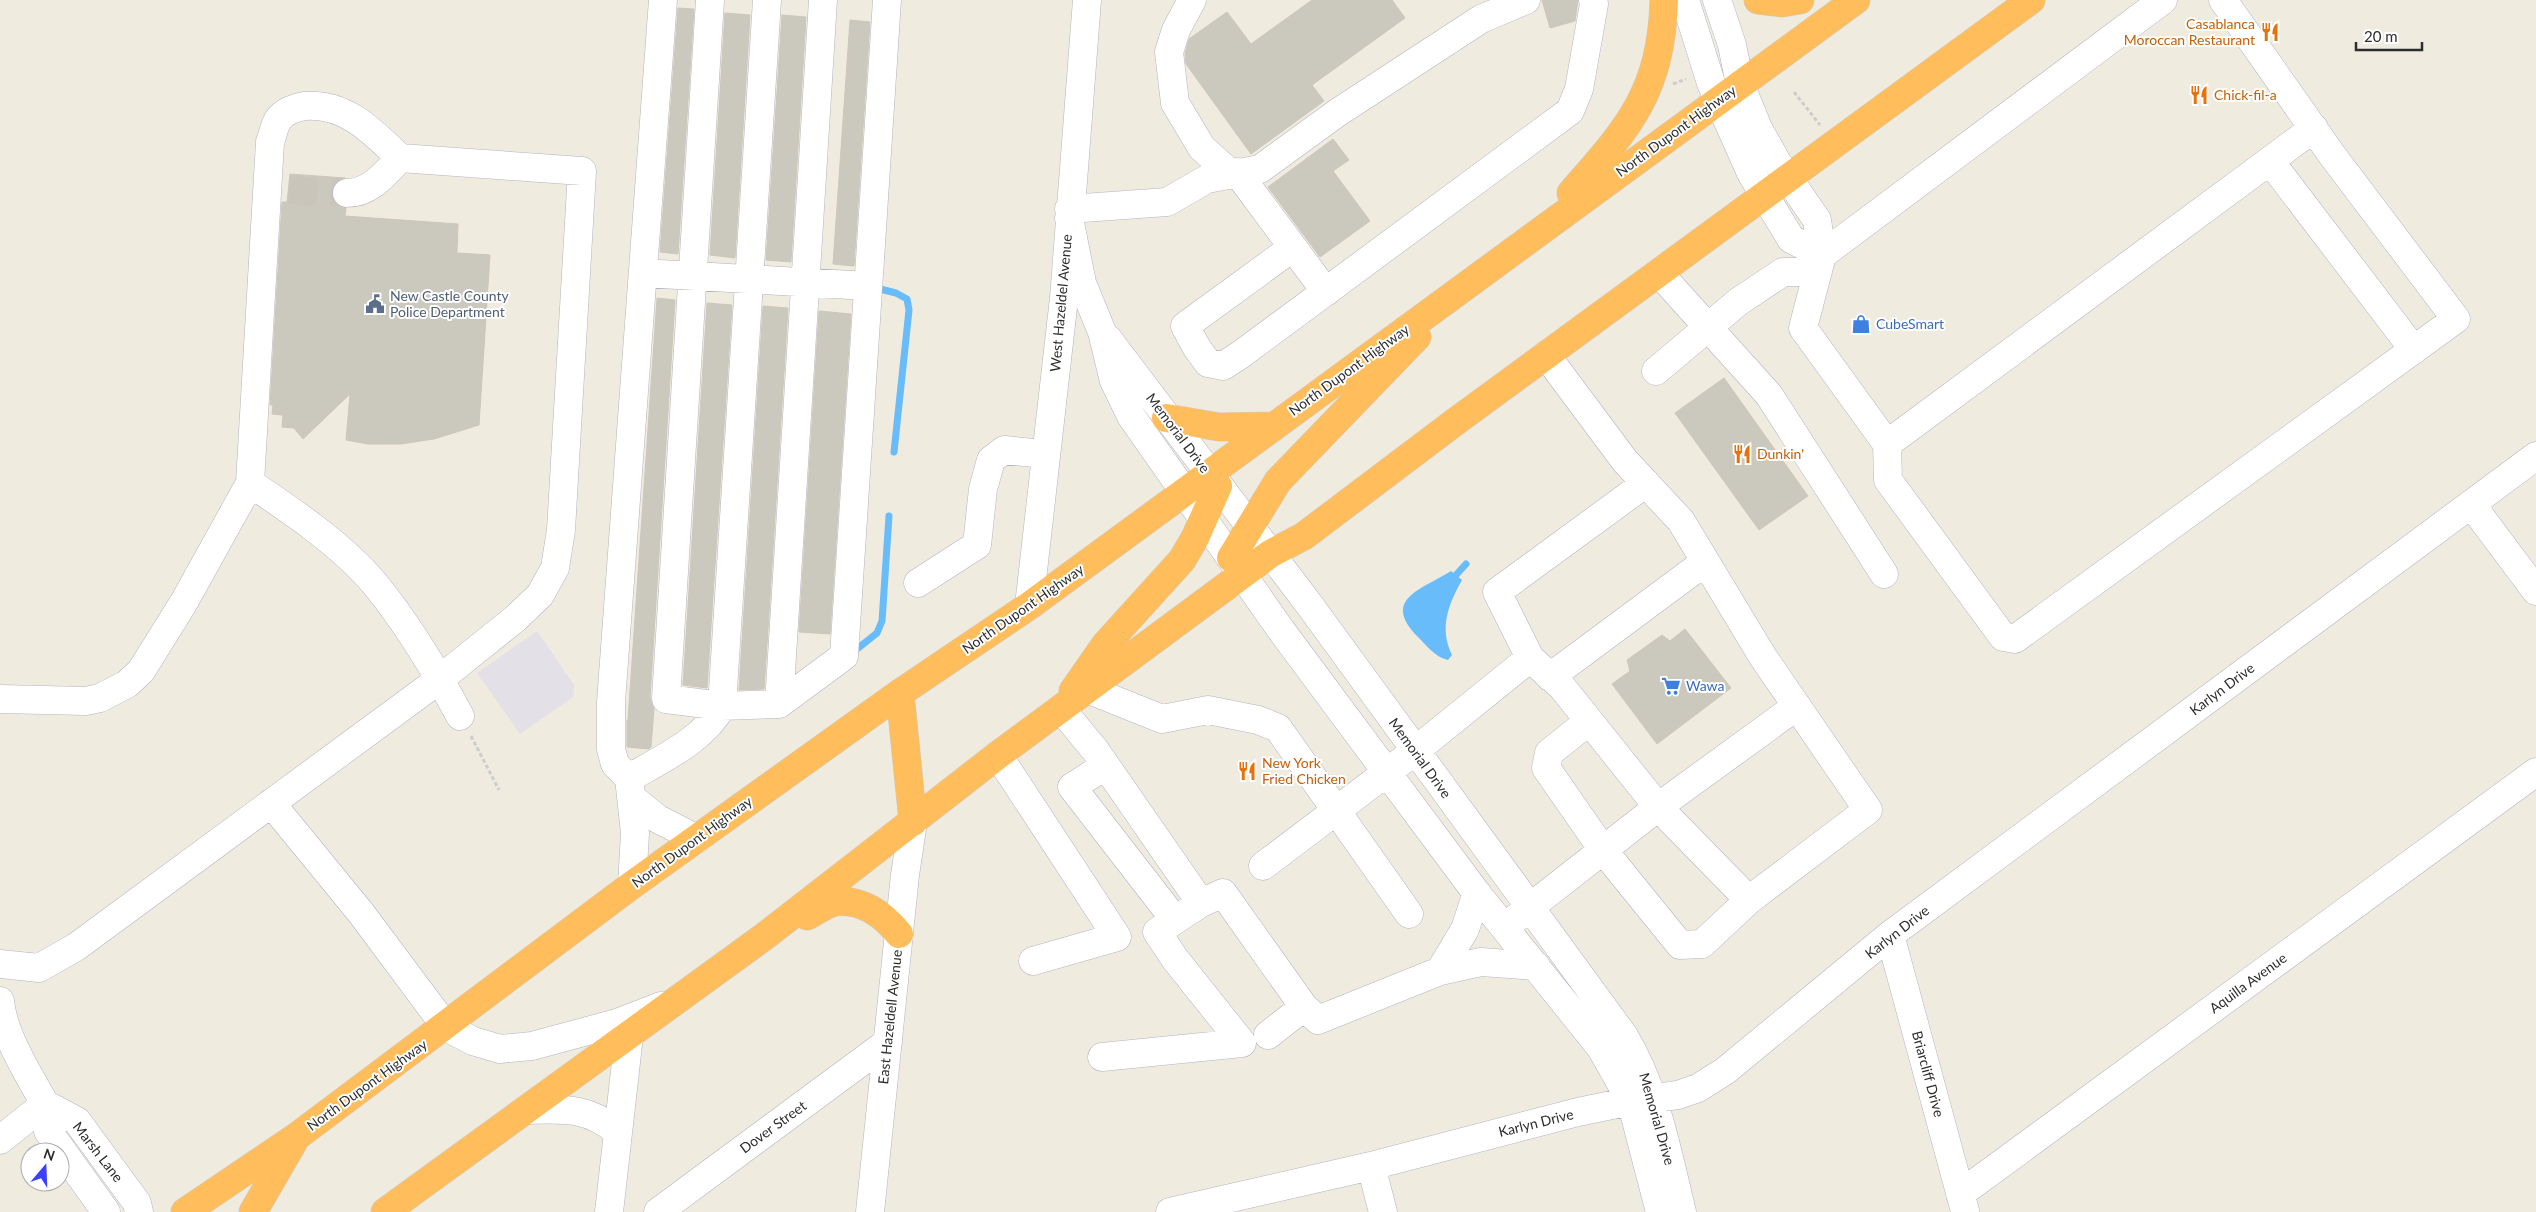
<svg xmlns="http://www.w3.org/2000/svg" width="2536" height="1212" font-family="Lato,sans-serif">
  <rect width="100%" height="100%" fill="#f0ebdf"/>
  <!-- industrial -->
  <path fill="#e3e0e8" d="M537 631 574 685 573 697 520 734 477 673Z"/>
  <!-- water -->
  <path fill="#69bcfa" d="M1451 571 1462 580C1448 605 1439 628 1452 655L1448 660C1435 657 1427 646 1418 637 1381 599 1421 590 1451 571Z"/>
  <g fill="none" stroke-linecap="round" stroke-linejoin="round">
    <!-- stream -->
    <path stroke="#69bcfa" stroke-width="7" d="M880 289 896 293 907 299 909 310 894 452
      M1456 575 1466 564
      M857 649 877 633 882 621 889 516"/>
  </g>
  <!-- building -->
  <path fill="#cbc8be" stroke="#ccc8b8" d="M1312 0H1392L1405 18 1312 85 1324 101 1251 154 1186 64 1185 54 1189 39 1227 12 1251 44Z
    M1542 0H1578L1575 21 1550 28Z
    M678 8 694 9 678 254 660 252Z
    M725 13 750 15 735 258 710 255Z
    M782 15 806 17 791 262 766 260Z
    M850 20 870 22 854 266 833 264Z
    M1333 139 1349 160 1333 171 1370 221 1320 257 1268 187Z
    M290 174 345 178 338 180 333 186 331 194 335 203 346 208 345 216 458 224 457 253 490 255 479 425 434 439 401 444H368L346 440 350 394 303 439 294 428 282 427 283 415 272 414 273 405H270L282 202H287Z
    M657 298 675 300 650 698 654 709 651 747 649 749 627 747V720H628Z
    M707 303 732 305 707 688 683 685Z
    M763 306 788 308 768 630 764 689 739 690Z
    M819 311 851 314 830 634 799 632Z
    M1724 378 1808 496 1759 530 1675 413Z
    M1685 629 1731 688 1657 744 1612 684 1630 671 1627 660 1662 635 1670 641Z"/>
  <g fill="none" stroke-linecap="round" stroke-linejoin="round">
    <!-- minor-tunnel -->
    <path stroke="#c9c5bb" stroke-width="28" stroke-dasharray="28 14" stroke-linecap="butt" d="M289 190 347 193"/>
    <!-- minor casing -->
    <g stroke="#b3b3c2" stroke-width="29">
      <path id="minor" d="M710 0 666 699 722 706 779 704 844 656 887 0
        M1192 0 1176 30 1169 52 1175 103 1202 148 1230 173
        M1685 0 1711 83 1751 173 1791 239 1822 255
        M1717 0 1732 45 1740 84 1758 128 1777 162 1817 220 1822 255 1803 328 1887 444 1888 480 2003 637 2015 639 2456 319 2332 155 2223 0
        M2270 161 2414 350
        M1237 172 1326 292
        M347 193C370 193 385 174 400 158
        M1069 209 1167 202 1207 179 1260 169 1337 113 1481 19 1526 0
        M1069 218 1082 283 1102 332 1114 381 1131 416 1281 630 1478 895 1601 1048 1631 1101 1660 1212
        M1292 248 1185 326 1197 348 1208 363 1223 366 1240 355 1570 111 1579 89 1594 4 1593 0
        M1822 255 2163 0
        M643 273 868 286
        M1659 273 1769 395 1884 574
        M1108 339 1311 607 1624 1036C1656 1089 1667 1151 1682 1212
        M1656 371 1738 302 1783 272 1818 271
        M1887 444 2314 128
        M250 483C292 511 342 545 375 584 406 622 437 673 460 716
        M2471 504 2536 591
        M918 583 977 545 983 489 991 460 1004 450 1044 454
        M1029 606 1064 298 1087 0
        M1530 658 1562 687 1658 807 1797 706
        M1550 677 1705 562
        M1087 689 1162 719 1208 710 1258 720 1278 728 1409 914
        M0 699 86 701 100 698 127 684 141 671 184 602 250 483 270 142C273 135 274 126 278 120 283 112 296 107 305 106 346 103 372 131 400 158L582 171 561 530 555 568 540 595 516 618 440 679 76 947 39 968 0 964
        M779 704 823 0
        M1061 709 1095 750 1201 903
        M1589 721 1549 753 1546 768 1603 850 1680 945 1702 944 1749 900
        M998 755 1117 937 1033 961
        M1105 766 1072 787 1175 920
        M629 778 615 764 611 749V702L663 0
        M632 798 658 819 697 839
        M271 803 361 913 446 1027 473 1041 500 1049 532 1046 617 1023 661 1006
        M1263 866 1415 751 1530 658 1497 592 1646 483
        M632 885 635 833 629 778C662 759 704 740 722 706L767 0
        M1515 919 1658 807 1749 900 1868 810 1763 657 1681 521 1625 461 1546 355
        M1890 935 1965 1211
        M1440 971 1465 929 1477 893
        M0 1001C3 1035 29 1075 45 1104L0 1140
        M1268 1035 1304 1007
        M1102 1057 1242 1043 1175 959 1157 932 1201 903 1223 893 1304 1007 1318 1020 1440 971 1481 962 1536 966
        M528 1110C565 1109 588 1107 618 1132
        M1371 1166 1383 1212
        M1960 1194 2536 772
        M106 1212 48 1131 45 1104 77 1121 137 1203 139 1212
        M609 1212 629 1036
        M658 1212 888 1042
        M870 1212 905 875 913 822
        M1170 1212 1371 1166 1578 1112 1631 1101 1678 1095 1698 1088 1725 1071 1890 935 2536 456"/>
    </g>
    <!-- highway casing -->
    <g stroke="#cdcdcd" stroke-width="29">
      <path id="highway" d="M1758 0 1782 3 1800 0
        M1571 193C1629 127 1661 93 1664 0
        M1166 418 1219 427 1273 426
        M1231 558 1278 481 1417 337
        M1073 691 1105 645 1182 560 1195 538 1218 486
        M900 693 913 822
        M807 916C815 912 826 904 835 902 861 898 884 915 899 934
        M185 1212 296 1137 632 885 900 693 1029 606 1856 0
        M253 1212 293 1143
        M385 1212 765 936 998 755 1270 554 1304 536 1455 422 2031 0"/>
    </g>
    <!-- path -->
    <path stroke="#cdcdcd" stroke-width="3" stroke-dasharray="4 2.5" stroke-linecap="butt" d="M1673 84 1686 79
      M1794 92 1820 125
      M471 736 499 790"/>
    <!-- minor -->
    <use href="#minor" stroke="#fff" stroke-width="28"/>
    <!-- highway -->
    <use href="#highway" stroke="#ffbd5b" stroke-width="28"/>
  </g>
  <!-- icons -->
  <defs>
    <g id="restaurant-bare" transform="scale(1.5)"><path d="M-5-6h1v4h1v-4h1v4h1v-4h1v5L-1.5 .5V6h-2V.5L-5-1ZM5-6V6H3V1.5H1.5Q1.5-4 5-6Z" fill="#e8710a" stroke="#fff" stroke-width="2.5" paint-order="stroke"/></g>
    <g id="civic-bare" transform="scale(1.5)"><path d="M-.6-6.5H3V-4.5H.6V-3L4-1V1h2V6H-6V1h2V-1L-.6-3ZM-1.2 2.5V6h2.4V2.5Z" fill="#5c6f8a" stroke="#fff" stroke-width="2.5" paint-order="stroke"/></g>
    <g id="shop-bare" transform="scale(1.5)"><path d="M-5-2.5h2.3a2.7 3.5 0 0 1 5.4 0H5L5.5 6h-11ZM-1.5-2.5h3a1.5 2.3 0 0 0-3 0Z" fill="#3f7fe0" stroke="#fff" stroke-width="2.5" paint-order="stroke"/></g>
    <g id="supermarket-bare" transform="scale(1.5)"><path d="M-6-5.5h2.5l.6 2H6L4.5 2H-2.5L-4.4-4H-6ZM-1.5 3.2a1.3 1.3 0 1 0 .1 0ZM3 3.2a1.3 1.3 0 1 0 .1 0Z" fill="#3f7fe0" stroke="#fff" stroke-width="2.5" paint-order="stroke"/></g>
  </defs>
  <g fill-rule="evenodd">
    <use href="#restaurant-bare" x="2270" y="32"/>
    <use href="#restaurant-bare" x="2199" y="95"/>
    <use href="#civic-bare" x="375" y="304"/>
    <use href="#shop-bare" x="1861" y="324"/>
    <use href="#restaurant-bare" x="1742" y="454"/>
    <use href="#supermarket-bare" x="1671" y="686"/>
    <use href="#restaurant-bare" x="1247" y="771"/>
  </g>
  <g text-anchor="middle" stroke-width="4" stroke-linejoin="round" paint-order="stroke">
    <!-- food labels -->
    <g font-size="14" fill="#c56008" stroke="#fff" text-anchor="start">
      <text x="2255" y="29" text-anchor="end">Casablanca<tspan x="2255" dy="16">Moroccan Restaurant</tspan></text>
      <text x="2214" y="100">Chick-fil-a</text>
      <text x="1757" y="459">Dunkin'</text>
      <text x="1262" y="768">New York<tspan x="1262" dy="16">Fried Chicken</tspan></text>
    </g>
    <!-- street labels -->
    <g font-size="14" fill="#2d2d2d" stroke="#fff">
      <text transform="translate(1676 131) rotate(-36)" y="5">North Dupont Highway</text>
      <text transform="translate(1061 303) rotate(-85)" y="5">West Hazeldel Avenue</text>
      <text transform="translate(1349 370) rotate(-36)" y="5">North Dupont Highway</text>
      <text transform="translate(1178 433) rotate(53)" y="5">Memorial Drive</text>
      <text transform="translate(1023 609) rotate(-35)" y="5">North Dupont Highway</text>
      <text transform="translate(2222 689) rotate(-37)" y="5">Karlyn Drive</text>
      <text transform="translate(1420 758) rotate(54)" y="5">Memorial Drive</text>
      <text transform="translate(692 842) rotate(-36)" y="5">North Dupont Highway</text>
      <text transform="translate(1897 932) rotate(-38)" y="5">Karlyn Drive</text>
      <text transform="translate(2248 983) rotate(-36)" y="5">Aquilla Avenue</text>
      <text transform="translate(890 1017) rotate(-84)" y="5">East Hazeldell Avenue</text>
      <text transform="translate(1928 1074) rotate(75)" y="5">Briarcliff Drive</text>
      <text transform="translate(367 1085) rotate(-36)" y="5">North Dupont Highway</text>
      <text transform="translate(1657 1119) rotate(74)" y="5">Memorial Drive</text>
      <text transform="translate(1536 1123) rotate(-14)" y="5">Karlyn Drive</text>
      <text transform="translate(773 1127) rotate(-36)" y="5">Dover Street</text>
      <text transform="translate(98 1152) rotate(52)" y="5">Marsh Lane</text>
    </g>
    <!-- service labels -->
    <g font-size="14" fill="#4e5e75" stroke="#fff" text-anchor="start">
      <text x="390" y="301">New Castle County<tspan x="390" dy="16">Police Department</tspan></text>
    </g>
    <!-- shop labels -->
    <g font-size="14" fill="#366cbe" stroke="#fff" text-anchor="start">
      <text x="1876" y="329">CubeSmart</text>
      <text x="1686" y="691">Wawa</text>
    </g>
  </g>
  <!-- north arrow -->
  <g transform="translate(45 1167) rotate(19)"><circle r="24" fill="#ffffff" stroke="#ababab"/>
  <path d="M0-4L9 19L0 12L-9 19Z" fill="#3d41ff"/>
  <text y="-8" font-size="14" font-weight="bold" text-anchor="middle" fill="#2d2d2d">N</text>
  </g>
  <!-- scale -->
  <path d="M2356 42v8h66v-8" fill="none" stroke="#2d2d2d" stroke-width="2.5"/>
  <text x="2364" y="42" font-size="15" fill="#2d2d2d" stroke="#ffffff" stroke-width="4" paint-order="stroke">20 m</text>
</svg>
